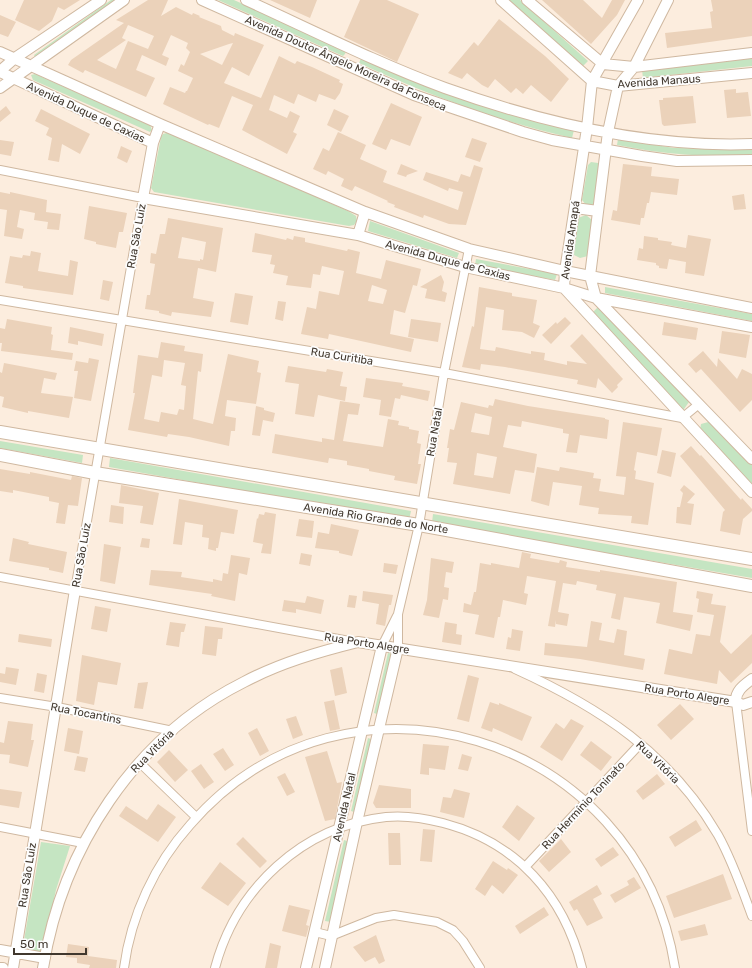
<svg xmlns="http://www.w3.org/2000/svg" width="752" height="968" font-family="Rubik,sans-serif">
  <rect width="100%" height="100%" fill="#fcedde"/>
  <!-- green -->
  <path fill="#c5e5c2" d="M111 0H118L36 59 34 55Z
    M218 0H234L346 51 345 54 343 56Z
    M509 0H520L588 61 583 66Z
    M362 56 504 113 574 130 572 138C498 121 428 95 359 63Z
    M752 58V66L643 78 642 70Z
    M35 74 150 125 152 130 150 132 33 80 31 75Z
    M170 132 348 211 356 216 357 221 354 225 349 226 154 192 151 188 152 183 161 137 163 134Z
    M618 139 674 148 752 149V157C704 156 665 155 617 145Z
    M591 162 598 163 600 168 595 203 592 205 587 206 582 200 588 165Z
    M586 215 592 220 588 256 580 258 574 255 578 218Z
    M370 221 459 253 457 258 368 231Z
    M476 259 557 274 555 280 475 265Z
    M605 287 752 314V321L605 293Z
    M598 307 601 308 688 398 689 402 684 409 679 410 592 313Z
    M712 421 752 464V487L700 430 701 424Z
    M0 441 83 455 82 463 0 448Z
    M110 458 411 511 409 520 109 467Z
    M433 514 752 569V578L432 523Z
    M388 653 394 654 380 715 374 713Z
    M368 738 374 740 357 813 351 811Z
    M344 840 350 842 331 922 325 921Z
    M41 842 70 846 56 890 43 948 40 952 31 950 25 947 24 940Z"/>
  <!-- building -->
  <path fill="#ebd2ba" fill-rule="evenodd" d="M24 0H80L64 10 58 7 52 21 39 31 15 20Z
    M148 0H168L161 16 176 7 192 15 193 13 200 16 199 17 221 26 222 30 234 36 235 33 264 45 249 76 232 67 224 83 261 98 279 56 295 64 297 61 312 67 340 80 339 82 343 84 340 93 335 100 319 94 316 102 298 94 294 104 274 95 269 110 287 118 290 111 300 116 293 132 297 134 287 154 242 130 253 105 232 96 219 128 209 124 208 125 163 104 170 87 185 93 186 91H187L193 78 178 71 181 64 184 66 190 52 186 48 188 43 171 35 162 55 169 58 166 66 142 55 136 70 155 78 146 97 85 70 83 73 68 65 71 60 124 23 116 20ZM128 25 154 36 148 49 128 41 116 69 97 60 126 40 122 38ZM233 43 222 65 200 54 229 44Z
    M270 0H317L310 18Z
    M360 0H387L419 14 397 62 344 37Z
    M542 0H583L602 18 612 0H625L617 15 591 44Z
    M711 0H752V36L667 48 665 33 712 28 710 12 713 11Z
    M0 15 16 22 8 37 0 34Z
    M499 19 545 56 569 79 551 102 531 85 523 94 516 88 511 93 495 79 488 88 482 85 467 73 462 79 448 73 474 42 478 46Z
    M736 89V93L748 92 751 116 727 118 724 90Z
    M693 96 696 123 664 126 662 124 659 100H663V98Z
    M391 103 422 117 410 146 391 139 386 150 372 144Z
    M6 106 11 113 0 122V111Z
    M41 109 90 134 80 154 62 144 59 162 48 160 52 138 46 135 49 128 35 121Z
    M334 109 349 116 341 132 327 125Z
    M338 132 366 145 360 159 387 171 383 182 458 210 463 192 449 188 448 191 423 180 426 172 458 182 461 174 470 177 474 165 483 168 466 225 449 224 424 215 423 218 394 207 395 205 387 202 388 201 355 186 352 191 341 186 344 179 328 171 326 175 313 169 323 148 329 151Z
    M472 138 487 143 480 162 465 157Z
    M0 140 14 142 11 156 0 154Z
    M121 146 132 151 127 163 117 158Z
    M401 164 418 171 407 175 406 177 397 174Z
    M623 164 652 167 651 176 679 179 677 195 651 192 649 203H647L644 218H641L640 225 611 220 613 210 617 211Z
    M0 192 10 194V192L47 200 46 212 61 214 59 230 47 229 48 222 34 220 35 213 20 210 17 227 24 229 22 239 4 236 7 210 0 209Z
    M744 194 746 209 734 210 732 196Z
    M89 206 127 213 123 232H119L116 248 96 244V242L84 239Z
    M168 218 223 228 216 272 198 268 193 298 214 302 211 317 172 312 171 316 159 313V311L145 309 147 295H150L155 264 150 263 151 253 156 254 160 234H165ZM182 237 206 242 203 260 200 259V261L178 258Z
    M255 233 286 240 287 238 293 240 294 236 305 238V242L347 251 348 249 360 252 356 273 381 279 386 260 421 269 417 286 413 285 405 313 394 310 390 334 414 339 411 352 329 334 328 339 301 334 307 307 316 309 319 291 339 295 344 271 322 266 320 275 313 274 311 288 286 285 288 276 273 273 275 265 270 264 272 255 252 252ZM372 285 387 290 383 304 368 301Z
    M688 235 711 239 704 276 685 273 686 262 669 259 667 269 659 268V266L656 265V263L637 260 639 248 643 249 644 236 658 238V240L672 242 671 245 686 248Z
    M31 251 41 253 38 271 68 276 70 260 78 262 73 295 23 288V286L5 283 10 256 22 258 23 255 30 256Z
    M441 275 444 282 442 291 447 293 445 302 425 298 427 289 420 287Z
    M103 280 113 282 109 301 100 299Z
    M479 287 512 293V296L537 300 533 323 540 326 534 338 522 332 502 330 504 310 486 307 480 349 495 351 496 347 531 354V351L545 353 544 360 567 365V361L587 364 570 346 582 334 623 379 617 385 618 387 612 393 598 378 596 388 577 384 578 380 505 367 481 364 480 370 462 367 472 326 474 327Z
    M235 293 253 296 248 325 230 322Z
    M278 301 286 302 283 321 275 319Z
    M565 317 571 323 551 344 542 335 556 322 557 324Z
    M7 319 52 327 51 334 53 335 51 350 73 353 72 360 1 351 2 343H0V328L5 329Z
    M411 319 441 323 438 342 408 337Z
    M664 322 698 328 696 340 662 335Z
    M70 327 104 334 102 346 78 341V345L68 343Z
    M722 331 750 335 746 358 719 353Z
    M161 342 185 346 184 351 203 354 201 372 198 371 193 419 213 424 228 354 259 361 257 372 261 373 256 404 227 400 225 416 236 418 235 431H231L229 446 189 437 168 434 167 437 128 430 135 393H133L138 355 158 358ZM164 360 185 363 181 385 186 386 184 410 179 409 177 415 161 412 159 422 144 419 152 375 162 377Z
    M703 351 717 367 718 358 737 379 742 369 752 374V400L740 412 701 369 696 373 688 364Z
    M89 358 99 360 91 401 74 398 78 371H74L76 361 88 363Z
    M4 363 57 373 55 380 44 378 41 393 73 397 69 418 28 411V413L2 407 4 397 0 396V372L2 373Z
    M288 366 326 372 327 369 343 372 340 386 347 387 345 401 318 395 314 417 295 414 299 384 285 382Z
    M366 378 403 383 402 386 430 391 428 401 401 395 400 399 395 398 391 417 379 415 381 400 363 397Z
    M495 399 528 406 605 418V419L609 420 607 439 580 435 577 453 566 452 569 434 563 433V429L522 421 521 427 508 425 503 447 537 454 534 473 515 470 510 494 453 484 457 463 447 462 449 448H447L450 429 454 430 461 402 488 408 489 405 493 406ZM475 413 492 417 489 435 471 432ZM477 453 497 457 493 478 474 475Z
    M340 401 360 404 358 415 348 414 343 441 383 447 388 419 399 421 398 425 409 427V429L419 431 417 443 421 444 418 464H421L417 484 394 480 395 476 369 471V469L347 465V461L329 458 328 463 272 453 275 434 322 442V438L334 440Z
    M256 406 264 408V410L275 413 273 422 263 420 260 436 252 435Z
    M623 422 662 428 657 456 637 452 634 470 636 471 635 479 654 483 648 525 631 523 632 516 598 514 599 508 579 505 582 486 553 482 549 506 531 501 537 467 559 471 560 467 594 473 593 478 601 479 599 491 624 495 626 477 616 476Z
    M691 446 700 456 701 455 741 500 742 498 752 509V511L743 519 740 535 720 531 723 512 725 510 680 456Z
    M662 450 676 453 671 477 657 473Z
    M0 469 30 474V472L71 480 72 476 82 478 78 506 68 505 65 524 56 523 59 503 49 501V497L13 490V493L0 491Z
    M121 485 159 493 153 525 140 523 143 506 119 503Z
    M684 485 695 494 687 503 694 504 691 525 676 523 677 507H680L683 493 680 490Z
    M179 499 238 510 234 534 221 532 218 548H216V551L208 549 209 538 202 537 203 525 185 522 182 545 173 544Z
    M111 505 124 507 123 524 109 522Z
    M265 512 276 514 271 554 261 553 263 544 253 542 257 518 258 519 259 514 264 515Z
    M299 519 314 521 312 538 296 536Z
    M331 524 359 530 352 556 339 553V551L315 548 318 532 329 534Z
    M13 538 29 542 28 544 67 552 63 573 49 570V568L9 561Z
    M142 538 150 539 149 548 140 547Z
    M104 544 121 547 115 584 100 581Z
    M522 552 531 554 530 558 559 563 560 560 567 562 566 567 600 572V570L677 582 673 612 693 615 690 631 656 623 660 603 624 597 620 620 611 618 616 594 596 590 597 585 577 581 576 585 563 583 558 612 569 614 567 626 556 624V620L555 627 548 626 556 581 527 576 524 593 528 594 526 605 503 600 500 617H498L494 638 475 634 479 615 463 612 464 603 471 605 474 592H476L480 563 491 565V563L519 568Z
    M301 553 312 555 310 566 299 564Z
    M231 555 250 558 247 575 239 573 235 601 211 596 212 594 149 585 151 570 182 572 181 577 213 582V579L222 581 223 573 228 574Z
    M431 558 454 562 452 573 446 572 444 587 449 588 448 600 443 599 439 618 423 615 427 600Z
    M384 563 398 565 396 574 383 572Z
    M363 591 393 595 391 605H389L385 626 376 624 379 604 362 601Z
    M697 591 713 594 711 604 726 606 720 642 731 654 752 634V663L731 683 719 670 717 684 664 674 669 649 692 654 696 634 710 636 714 615 697 612 699 599 696 598Z
    M349 595 357 596 355 608 347 607Z
    M307 596 324 600 321 614 296 609V613L282 611 284 600 305 603Z
    M95 606 111 609 107 632 91 629Z
    M591 621 602 623 599 640 614 643 617 629 627 631 624 655 645 659 643 670 580 659 544 655 545 643 587 647Z
    M170 622 186 624 184 632H181L179 647 166 645Z
    M445 622 457 624 456 634 462 635 461 645 442 642Z
    M205 626 223 628 222 639H218L216 656 202 654Z
    M512 629 523 631 520 651 506 649 508 637 511 638Z
    M19 634 52 639 51 647 18 642Z
    M82 655 121 663 117 685 98 682 94 705 76 701Z
    M6 667 19 669 16 685 0 682V673L5 674Z
    M342 667 347 693 335 696 330 670Z
    M37 673 47 675 44 693 34 691Z
    M468 675 479 678 469 722 457 719Z
    M148 682 143 709 134 708 138 683Z
    M334 700 340 729 330 731 324 702Z
    M490 702 499 705V703L532 717 522 741 493 728 492 732 481 728Z
    M680 704 694 719 671 740 657 725Z
    M296 716 303 735 293 739 286 719Z
    M571 719 584 726 562 761 540 747 556 723 564 729Z
    M8 721 33 724 31 740H34L28 767 9 763 10 755 0 754V742L4 743Z
    M68 728 83 731 79 754 64 751Z
    M257 728 269 751 260 756 248 733Z
    M591 741 612 757 601 771 580 755Z
    M423 744 449 746 445 770 429 768V775L420 774Z
    M223 748 234 765 225 771 213 754Z
    M169 750 188 770 175 782 157 762Z
    M327 751 337 783 342 782 335 819 325 821 305 757Z
    M462 754 472 757 468 771 458 769Z
    M77 756 88 758 85 772 74 770Z
    M201 764 214 782 204 789 191 771Z
    M285 773 295 792 287 796 277 777Z
    M657 774 665 784 643 800 636 791Z
    M379 785 411 789V808H376L373 803Z
    M0 789 22 792 19 808 0 805Z
    M454 789 470 793 464 818 440 812 443 797 451 798Z
    M158 804 176 817 158 842 119 816 126 806 147 820Z
    M517 805 535 818 519 841 502 827Z
    M696 820 702 830 675 847 669 837Z
    M423 829 435 830 432 862 420 861Z
    M388 833H400L401 865H389Z
    M243 837 267 861 260 868 236 844Z
    M561 839 571 852 549 872 539 861Z
    M613 847 619 855 601 867 595 859Z
    M493 861 507 870 508 868 518 875 503 894 492 885 485 896 475 889Z
    M220 862 246 883 228 906 201 888Z
    M723 874 732 899 674 918 666 896Z
    M634 877 641 888 615 903 610 895 629 885 627 881Z
    M597 885 602 894 593 899 603 918 587 926 577 909 574 911 569 902Z
    M289 905 310 910 306 925 309 926 306 937 282 931Z
    M544 907 549 915 520 934 515 926Z
    M705 924 708 935 681 941 678 931Z
    M376 935 385 961 379 964 375 957 365 962 353 947Z
    M270 943 281 946 277 968H265Z
    M68 944 89 947 88 956 117 960 116 968H89L90 965 77 963V958L66 957Z"/>
  <g fill="none" stroke-linecap="round" stroke-linejoin="round">
    <!-- minor casing -->
    <g stroke="#cfb8a0" stroke-width="10">
      <path id="minor" d="M0 170 143 198 75 590
        M0 300 444 373 682 418 699 404
        M0 577 355 642
        M382 646 397 616
        M398 648V614L419 525 444 373 469 249
        M515 669C599 707 670 753 718 835 732 860 742 889 752 916
        M0 698 57 707 173 731
        M736 702 752 831
        M139 762 196 817
        M0 827 83 843
        M526 866 640 744
        M315 932 331 936 376 918 394 915 437 922 453 930 463 941 480 968
        M124 968C131 915 155 864 190 825 346 644 639 735 675 968
        M215 968C236 889 302 826 386 817 405 815 424 818 443 823 516 842 564 895 582 968"/>
    </g>
    <!-- tertiary casing -->
    <g stroke="#cfb8a0" stroke-width="12">
      <path id="tertiary" d="M202 0 414 95 523 132 552 140 642 156 677 161 752 160
        M246 0C312 30 377 63 445 88 543 123 647 148 752 144
        M501 0 592 81 618 86 752 73
        M527 0 603 64 634 67 752 53
        M638 0 592 81 587 128 565 271 564 288 752 492
        M668 0 634 67 618 86 608 132 590 276 596 298 752 459
        M0 52 160 124 365 212 469 249 565 271 752 308
        M0 71 15 58 101 0
        M0 72 153 143
        M0 88 124 0
        M160 124 153 143 143 198 358 235 465 267 564 288 596 298 752 327
        M575 208 598 211
        M358 235 365 212
        M752 679C744 685 735 691 736 702L743 705 752 702
        M0 950 45 958
        M0 968H3
        M13 968 75 590
        M43 968C62 849 134 737 244 682 280 663 318 652 358 642L736 702
        M306 968 382 646
        M325 968 357 822 398 648"/>
    </g>
    <!-- secondary casing -->
    <g stroke="#cfb8a0" stroke-width="14">
      <path id="secondary" d="M0 432 752 559
        M0 455 95 473 419 525 752 586"/>
    </g>
    <!-- minor -->
    <use href="#minor" stroke="#fff" stroke-width="8"/>
    <!-- tertiary -->
    <use href="#tertiary" stroke="#fff" stroke-width="10"/>
    <!-- secondary -->
    <use href="#secondary" stroke="#fff" stroke-width="12"/>
  </g>
  <g text-anchor="middle" stroke-width="3.5" stroke-linejoin="round" paint-order="stroke">
    <!-- street labels -->
    <g font-size="11" fill="#41382e" stroke="#fdfdfd">
      <text transform="translate(346 63) rotate(24)" y="4">Avenida Doutor Ângelo Moreira da Fonseca</text>
      <text transform="translate(659 81) rotate(-4)" y="4">Avenida Manaus</text>
      <text transform="translate(86 112) rotate(25)" y="4">Avenida Duque de Caxias</text>
      <text transform="translate(136 236) rotate(-80)" y="4">Rua São Luiz</text>
      <text transform="translate(570 240) rotate(-82)" y="4">Avenida Amapá</text>
      <text transform="translate(448 260) rotate(15)" y="4">Avenida Duque de Caxias</text>
      <text transform="translate(342 356) rotate(9)" y="4">Rua Curitiba</text>
      <text transform="translate(434 432) rotate(-80)" y="4">Rua Natal</text>
      <text transform="translate(376 518) rotate(9)" y="4">Avenida Rio Grande do Norte</text>
      <text transform="translate(81 555) rotate(-80)" y="4">Rua São Luiz</text>
      <text transform="translate(367 643) rotate(9)" y="4">Rua Porto Alegre</text>
      <text transform="translate(687 694) rotate(9)" y="4">Rua Porto Alegre</text>
      <text transform="translate(86 713) rotate(11)" y="4">Rua Tocantins</text>
      <text transform="translate(152 751) rotate(-45)" y="4">Rua Vitória</text>
      <text transform="translate(658 762) rotate(44)" y="4">Rua Vitória</text>
      <text transform="translate(583 805) rotate(-47)" y="4">Rua Hermínio Toninato</text>
      <text transform="translate(344 807) rotate(-77)" y="4">Avenida Natal</text>
      <text transform="translate(27 875) rotate(-81)" y="4">Rua São Luiz</text>
    </g>
  </g>
  <!-- scale -->
  <path d="M14 948v6h72v-6" fill="none" stroke="#41382e" stroke-width="2"/>
  <text x="20" y="948" font-size="12" fill="#41382e" stroke="#fdfdfd" stroke-width="3" paint-order="stroke">50 m</text>
</svg>
